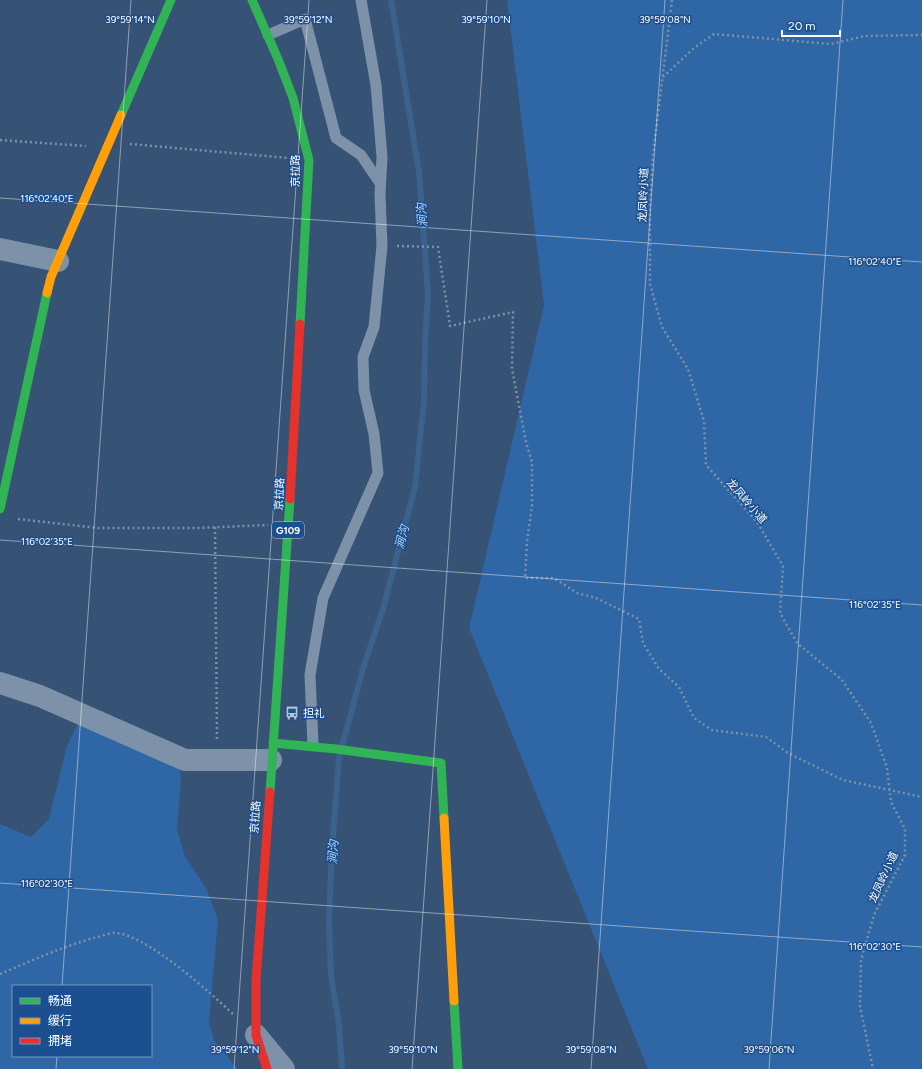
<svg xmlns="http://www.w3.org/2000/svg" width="922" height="1069" font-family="Figtree,'Noto Sans SC',sans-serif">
  <rect width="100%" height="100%" fill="#365274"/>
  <!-- green -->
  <path fill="#2f66a5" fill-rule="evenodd" d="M507 0H922V1069H648L469 628 544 305Z
    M80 719 179 767 181 780 177 830 185 856 207 890 218 920 209 1023 214 1040 238 1069H0V824L31 837 49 819 67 746ZM13 986H151V1056H13Z"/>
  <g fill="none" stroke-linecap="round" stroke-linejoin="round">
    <!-- stream -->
    <path stroke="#3b618d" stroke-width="6" d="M342 1069 339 1024 331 976 329 919 332 848 339 758 363 668 383 609 415 487 424 401 425 342 428 294 419 172 391 0"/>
    <!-- path -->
    <path stroke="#7d92a8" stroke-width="2.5" stroke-dasharray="2 3" stroke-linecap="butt" d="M672 0 653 155 650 206V284L662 327 688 369 704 421 706 465 757 522 783 566 780 613 797 643 842 680 871 723 887 768 891 802 905 829V855L874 915 861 960 860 1006 873 1069
      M663 77 694 48 714 34 831 44 865 36 922 35
      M0 140 86 146
      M130 144 289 158
      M397 246 438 247 450 326 513 312 512 369 526 442 532 462V506L527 541 525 578H554L577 593 596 598 639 619 643 643 659 669 679 687 694 718 712 730 766 737 788 753 843 780 922 797
      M18 519 98 528H198L268 525
      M215 527 217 741
      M0 974C31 961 61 947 94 938 100 937 108 933 114 933 144 932 213 995 235 1016"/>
    <!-- lane -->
    <path stroke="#7d92a8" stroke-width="11" d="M268 35 305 19 336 138 361 155 380 183
      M313 745 310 675 323 598 378 473 374 434 364 390 363 357 374 327 382 246 380 194 382 157 376 85 361 0"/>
    <!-- street -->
    <path stroke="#7d92a8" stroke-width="22" d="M0 249 58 261
      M0 683 40 696 185 760H271
      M256 1035 284 1069"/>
    <!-- fast -->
    <path stroke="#30b455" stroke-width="9" d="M252 0 278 59 293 98 309 160 300 324
      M121 115 171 0
      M0 509 47 293
      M273 743 336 749 441 763 444 818
      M270 792 290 499
      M454 1001 458 1069"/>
    <!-- slow -->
    <path stroke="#ff9f0a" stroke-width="9" d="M47 293 51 277 121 115
      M444 818 454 1001"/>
    <!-- jam -->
    <path stroke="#e5322d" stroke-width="9" d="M290 499 300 324
      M267 1069 256 1035V980L270 792"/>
  </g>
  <!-- ticks -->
  <path fill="none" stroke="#fff" stroke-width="1" stroke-opacity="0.45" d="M0 198 922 262M0 540 922 605M0 883 922 947M62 986 131 0M56 1069 57 1056M234 1069 309 0M412 1069 487 0M591 1069 665 0M769 1069 843 0"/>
  <!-- icons -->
  <defs>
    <g id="bus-bare" transform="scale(1.08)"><path d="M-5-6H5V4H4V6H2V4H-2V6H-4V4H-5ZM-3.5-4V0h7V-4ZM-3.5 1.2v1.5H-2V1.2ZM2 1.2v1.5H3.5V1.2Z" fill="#b9c2ce" stroke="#1b4f8f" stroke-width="2.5" paint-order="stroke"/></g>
  </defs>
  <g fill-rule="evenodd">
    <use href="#bus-bare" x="292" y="713"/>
  </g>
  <g text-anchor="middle" stroke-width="3" stroke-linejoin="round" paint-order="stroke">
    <!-- shield labels -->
    <rect fill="#1b4f8f" stroke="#bbcadd" stroke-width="1" x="272" y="522" width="32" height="16" rx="3"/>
    <g font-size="10" font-weight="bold" fill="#fff">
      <text x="288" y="534">G109</text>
    </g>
    <!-- street labels -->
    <g font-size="11" fill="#fff" stroke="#1b4f8f">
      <text transform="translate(295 171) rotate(-90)" y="4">京拉路</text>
      <text transform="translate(643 195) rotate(-88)" y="4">龙凤岭小道</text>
      <text transform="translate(279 494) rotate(-87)" y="4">京拉路</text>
      <text transform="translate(747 501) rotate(49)" y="4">龙凤岭小道</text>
      <text transform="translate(255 817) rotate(-86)" y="4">京拉路</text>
      <text transform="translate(883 877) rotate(-65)" y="4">龙凤岭小道</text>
    </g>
    <!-- poi labels -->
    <g font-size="11" fill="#fff" stroke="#1b4f8f" text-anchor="start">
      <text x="303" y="717">担礼</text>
    </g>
    <!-- water labels -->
    <g font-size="12" font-style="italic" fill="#b5d3f5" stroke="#1b4f8f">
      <text transform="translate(422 215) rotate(-94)" y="4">涧沟</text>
      <text transform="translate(402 537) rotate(-75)" y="4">涧沟</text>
      <text transform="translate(333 852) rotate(-86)" y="4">涧沟</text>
    </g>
  </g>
  <g font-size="10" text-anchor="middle" fill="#fff" stroke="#1b4f8f" stroke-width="3" stroke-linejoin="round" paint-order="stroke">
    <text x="130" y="23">39°59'14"N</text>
    <text x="308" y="23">39°59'12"N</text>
    <text x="486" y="23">39°59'10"N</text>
    <text x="665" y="23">39°59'08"N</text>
    <text x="47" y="202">116°02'40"E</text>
    <text x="875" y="265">116°02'40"E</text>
    <text x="47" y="545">116°02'35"E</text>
    <text x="875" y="608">116°02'35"E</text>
    <text x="47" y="887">116°02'30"E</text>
    <text x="875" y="950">116°02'30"E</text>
    <text x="235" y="1053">39°59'12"N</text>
    <text x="413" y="1053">39°59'10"N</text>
    <text x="591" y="1053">39°59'08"N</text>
    <text x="769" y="1053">39°59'06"N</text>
  </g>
  <!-- legend -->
  <rect x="12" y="985" width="140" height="72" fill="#1b4f8f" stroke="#7695bc"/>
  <rect x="20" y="998" width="20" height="6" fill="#30b455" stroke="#7695bc"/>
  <text x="48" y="1005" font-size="12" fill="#ffffff">畅通</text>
  <rect x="20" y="1018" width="20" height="6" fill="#ff9f0a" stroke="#7695bc"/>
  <text x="48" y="1025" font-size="12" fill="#ffffff">缓行</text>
  <rect x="20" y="1038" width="20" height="6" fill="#e5322d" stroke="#7695bc"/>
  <text x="48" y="1045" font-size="12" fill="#ffffff">拥堵</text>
  <!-- scale -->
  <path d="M782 30v6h58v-6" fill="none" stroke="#ffffff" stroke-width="2"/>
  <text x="788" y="30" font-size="12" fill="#ffffff" stroke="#1b4f8f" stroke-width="3" paint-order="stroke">20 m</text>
</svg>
